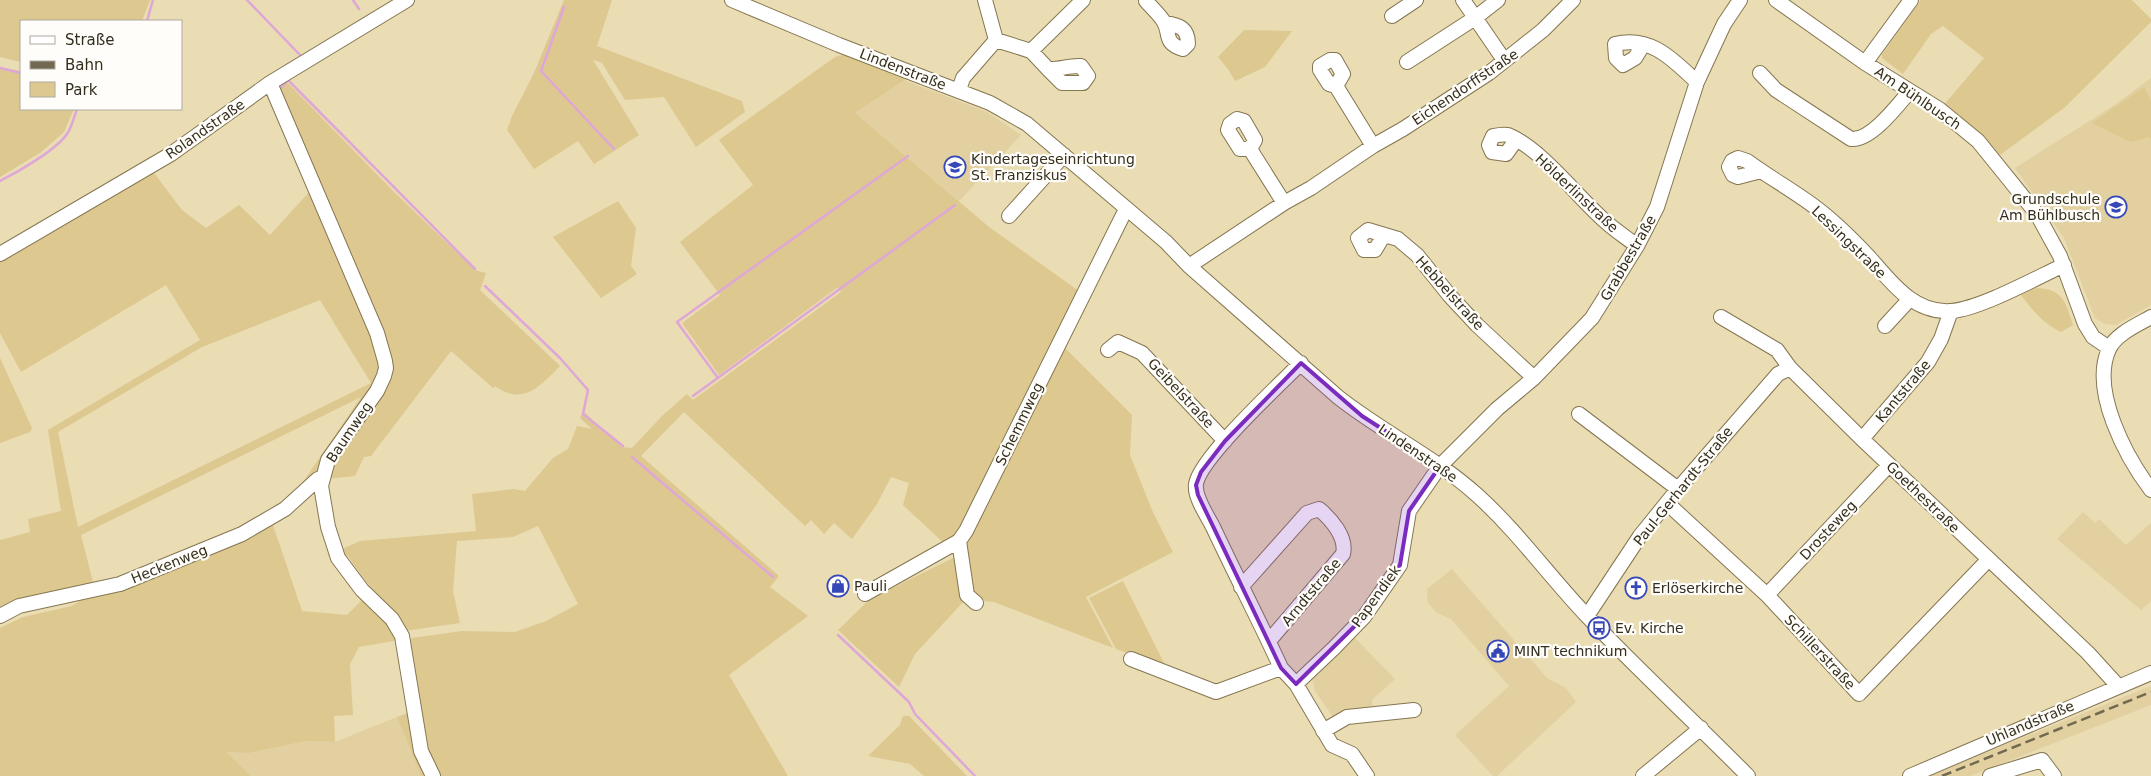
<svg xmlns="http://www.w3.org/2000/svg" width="2151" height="776" font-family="'DejaVu Sans',sans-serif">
  <rect width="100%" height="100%" fill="#eadcb3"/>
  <!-- built -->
  <path fill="#e2d0a0" d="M2151 78V305L2116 325 2105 324 2095 318 2064 238 2015 168 2110 108Z
    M904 80 987 112 1021 135 959 201 855 113Z
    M2083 512 2095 523 2099 519 2126 545 2151 523V601L2141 610 2057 539Z
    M1452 569 1547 678 1566 688 1576 702 1497 776H1493L1455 735 1509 686 1451 619 1437 613 1428 603 1427 589Z
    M1354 637 1395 679 1372 700 1373 712 1335 720 1315 691 1312 678Z
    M2151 686V705L1970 776H1928Z
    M397 717 421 776H251L225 752 249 753 306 741 335 742Z"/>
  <!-- green -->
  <path fill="#ddc88f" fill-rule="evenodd" d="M0 0H150L142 21H21V62L0 57Z
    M564 0H612L597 46 742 101 745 112 696 147 664 97 625 100 602 63 593 60 639 135 594 164 578 141 534 169 507 130 512 116 534 73Z
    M1921 0H2132L2151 19V22L2064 108 2000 155 1942 107 1984 58 1943 26 1931 34 1903 74 1882 58V54Z
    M1244 30 1292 31 1265 67 1235 81 1228 69 1218 57Z
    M846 54 909 77 855 113 989 227 1079 291 961 530 946 545 903 505 909 483 891 477 877 504 852 539 834 523 824 534 811 520 805 526 684 412 641 456 779 576 770 587 808 616 729 675 788 776H437L422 729 408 645 412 638 462 631 515 632 546 621 578 604 538 526 513 537 457 541 453 591 460 623 404 631C388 604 364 583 348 556L344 557 340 550 360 541 476 531 472 494 514 489 525 491 553 458 568 449 577 426 592 429 580 418 583 411 622 447 632 448 662 416 687 394 693 400 841 292 838 287 719 375 682 323 720 295 680 242 753 185 719 140 835 57Z
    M0 67 21 71V109H74L64 132 40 153 0 177Z
    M287 82 393 191 475 270 486 273 480 290 560 366C541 385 523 407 495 386L493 388 451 351 371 456 364 457 355 476 326 479 321 470 308 485 303 482 361 397 81 535 94 586 0 610V540L30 532 28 519 61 511 48 430 200 340 166 285 21 372 0 333V262L154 173 182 210 206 228 239 205 270 235 311 190 279 87ZM320 300 371 383 78 527 58 432 202 347Z
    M2144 87 2151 101V140L2149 137 2131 142 2092 123Z
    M618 201 636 228 631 266 637 274 601 298 553 237Z
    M2036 288C2063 289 2066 302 2073 325L2061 332C2043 323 2032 310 2021 295Z
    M1063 346 1132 415 1130 455 1152 510 1173 552 1086 597 1113 648 994 602 984 601 976 596 969 588 964 543Z
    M0 358 32 428 30 432 0 443Z
    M272 522 302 611 347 615 366 596 386 619 399 640 359 647 350 664 353 715 334 716 335 742 306 741 249 753 226 752 251 776H0V628L23 617 72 606 86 597Z
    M957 556 965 600 915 654 899 687 838 630 870 599Z
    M1123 581 1166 667 1116 649 1089 598Z
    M411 712 430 776H421L397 717Z
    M903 716H909L967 776H924L910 764 868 756 900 725Z"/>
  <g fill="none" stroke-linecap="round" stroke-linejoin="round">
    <!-- stream -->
    <path stroke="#dea7d7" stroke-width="2.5" d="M247 0 301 56
      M353 0 359 9
      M564 7 541 71 614 149
      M147 21 153 0
      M285 66 295 60
      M0 68 21 73
      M287 79 475 269
      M279 90 288 80
      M0 181C18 172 56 150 67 134 72 127 74 117 77 109
      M485 286 560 358 588 390 583 414 623 446
      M718 378 677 322 908 156
      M693 396 955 205
      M632 457 773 577
      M838 635 909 702 915 714 975 776"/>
    <!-- minor casing -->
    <g stroke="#847651" stroke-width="16">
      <path id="minor" d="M732 0 839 45 990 103 1027 124 1166 242 1189 266 1338 397C1382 432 1435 457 1477 495 1518 532 1549 576 1587 616 1639 671 1695 722 1748 776
        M985 0 996 40
        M1463 0 1504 60
        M1776 0 1865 63 1939 109 1978 141 2037 214 2060 256 2085 324 2093 337 2109 348
        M1146 1C1152 8 1160 15 1164 22 1171 34 1163 43 1183 49L1188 44C1188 28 1179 25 1165 23
        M1392 16 1416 0
        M1643 45 1635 58 1623 65 1616 58 1615 44C1651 35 1673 60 1697 82
        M1031 51 1048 69C1059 70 1069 65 1081 66L1088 76 1083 83H1062L1048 69
        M1407 62 1475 18 1498 0
        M1865 63 1911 0
        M1760 73 1776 90 1851 139C1871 141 1898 105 1910 91
        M270 83 377 333 385 361 386 368 384 376 377 391 328 460 321 486 328 527 338 558 362 590 392 619 402 636 421 751 433 776
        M1336 86 1343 74 1335 60H1330L1320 66V70L1329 84 1336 86 1373 146
        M959 90 963 78 996 40 1031 51 1083 0
        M1237 119 1244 121 1255 140 1250 149H1240L1228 130 1230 124Z
        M1516 140 1506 154 1492 152 1489 145 1493 136C1498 135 1504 134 1508 135 1542 149 1578 198 1606 222 1616 231 1627 238 1637 246
        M1250 149 1284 203
        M1761 171 1738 177 1733 175 1729 167 1732 161 1738 158 1747 161C1770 178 1796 192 1819 210 1837 224 1854 241 1869 257 1891 282 1914 314 1951 311 1980 309 2036 278 2064 265
        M1009 216 1064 155
        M1384 235 1375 250H1364L1358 238 1368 230 1398 239 1417 255 1450 296 1477 325 1534 378
        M0 254 171 154 270 83 407 0
        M1189 266 1284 203 1311 188 1373 146 1403 129 1489 73 1543 30 1573 0
        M1721 317 1777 350 1790 368 1862 439 2088 653 2118 686
        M2151 317C2137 325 2116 334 2109 349 2090 390 2126 457 2151 490
        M1885 326 1909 300
        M1108 350 1118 342 1142 353 1225 441
        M1301 363C1279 385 1200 458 1196 484 1194 497 1207 515 1213 527 1235 574 1259 620 1281 668L1296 684 1332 745 1352 754 1367 776
        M1579 414 1678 489
        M1862 439 1928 362 1941 339 1951 311
        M1667 503 1767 595 1859 694 1988 560
        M959 541 967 595 976 603
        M1241 587 1307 513 1319 509C1331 519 1347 537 1343 554L1269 641
        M865 594 959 541 966 531 1126 209
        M1767 595 1889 465
        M0 616 19 606 120 584 242 534 285 509 318 479 322 478
        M1587 616 1640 536 1678 489 1778 374 1790 368
        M1131 659 1216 692 1281 668
        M1296 684 1334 648 1364 617 1400 565 1409 511 1440 466 1497 409 1534 378 1592 318 1637 246 1657 207 1697 82 1724 24 1740 0
        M1323 731 1347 717 1414 710
        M1643 776 1701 728
        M1910 776 2151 673
        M1990 776 2042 760 2054 776"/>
    </g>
    <!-- minor -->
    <use href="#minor" stroke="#fff" stroke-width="14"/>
    <!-- rail -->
    <path stroke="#716950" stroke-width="2.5" stroke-dasharray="10 5" stroke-linecap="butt" d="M1942 776 2151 692"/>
  </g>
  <!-- marked area -->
  <path fill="#7b2cbf" fill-opacity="0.2" stroke="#7b2cbf" stroke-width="4" stroke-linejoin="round" d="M1301 363 1362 416 1440 466 1409 511 1400 565 1364 617 1296 684 1281 668 1198 495 1196 485 1201 472 1225 441Z"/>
  <!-- icons -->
  <defs>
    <g id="school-ring" transform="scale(1.125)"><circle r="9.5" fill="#fffdf9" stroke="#3647b9" stroke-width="1.5"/><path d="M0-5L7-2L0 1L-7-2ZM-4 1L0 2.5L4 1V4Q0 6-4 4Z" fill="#3647b9"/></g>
    <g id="shop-ring" transform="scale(1.125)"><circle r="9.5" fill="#fffdf9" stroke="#3647b9" stroke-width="1.5"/><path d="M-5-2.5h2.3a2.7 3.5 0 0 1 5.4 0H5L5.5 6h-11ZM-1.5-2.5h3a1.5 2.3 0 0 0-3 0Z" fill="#3647b9"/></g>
    <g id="church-ring" transform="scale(1.125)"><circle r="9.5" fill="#fffdf9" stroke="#3647b9" stroke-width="1.5"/><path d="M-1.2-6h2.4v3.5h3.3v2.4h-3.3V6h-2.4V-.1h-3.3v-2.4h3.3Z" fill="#3647b9"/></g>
    <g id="bus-ring" transform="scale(1.125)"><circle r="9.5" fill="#fffdf9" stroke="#3647b9" stroke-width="1.5"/><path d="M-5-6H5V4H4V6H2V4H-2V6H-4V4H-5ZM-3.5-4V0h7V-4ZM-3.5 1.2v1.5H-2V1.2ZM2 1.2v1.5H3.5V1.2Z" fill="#3647b9"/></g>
    <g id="civic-ring" transform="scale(1.125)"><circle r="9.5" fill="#fffdf9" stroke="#3647b9" stroke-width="1.5"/><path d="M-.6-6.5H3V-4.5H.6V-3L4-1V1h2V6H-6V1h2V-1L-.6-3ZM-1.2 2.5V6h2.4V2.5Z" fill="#3647b9"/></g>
  </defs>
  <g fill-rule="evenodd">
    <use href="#school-ring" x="955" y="167"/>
    <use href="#school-ring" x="2116" y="207"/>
    <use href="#shop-ring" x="838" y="586"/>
    <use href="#church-ring" x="1636" y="588"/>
    <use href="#bus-ring" x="1599" y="628"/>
    <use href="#civic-ring" x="1498" y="651"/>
  </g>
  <g text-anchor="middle" stroke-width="4.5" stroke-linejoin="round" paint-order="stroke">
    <!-- street labels -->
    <g font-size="14" fill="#332e1e" stroke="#fffdf9">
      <text transform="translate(903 69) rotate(21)" y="5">Lindenstraße</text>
      <text transform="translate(1465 87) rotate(-34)" y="5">Eichendorffstraße</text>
      <text transform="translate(1918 98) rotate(34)" y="5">Am Bühlbusch</text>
      <text transform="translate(205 129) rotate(-35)" y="5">Rolandstraße</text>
      <text transform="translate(1577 193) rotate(43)" y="5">Hölderlinstraße</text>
      <text transform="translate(1849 242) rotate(44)" y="5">Lessingstraße</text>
      <text transform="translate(1628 258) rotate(-60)" y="5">Grabbestraße</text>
      <text transform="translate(1450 293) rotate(48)" y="5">Hebbelstraße</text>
      <text transform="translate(1903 391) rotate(-50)" y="5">Kantstraße</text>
      <text transform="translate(1181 393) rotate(47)" y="5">Geibelstraße</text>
      <text transform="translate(1019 424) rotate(-64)" y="5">Schemmweg</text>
      <text transform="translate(349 432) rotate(-56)" y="5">Baumweg</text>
      <text transform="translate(1418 453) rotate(34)" y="5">Lindenstraße</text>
      <text transform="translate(1683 486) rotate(-51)" y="5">Paul-Gerhardt-Straße</text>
      <text transform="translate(1923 497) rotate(44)" y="5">Goethestraße</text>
      <text transform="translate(1828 530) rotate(-47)" y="5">Drosteweg</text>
      <text transform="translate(169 564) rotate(-22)" y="5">Heckenweg</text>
      <text transform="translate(1311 592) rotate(-50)" y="5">Arndtstraße</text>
      <text transform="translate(1376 596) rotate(-54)" y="5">Papendiek</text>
      <text transform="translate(1820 652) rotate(47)" y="5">Schillerstraße</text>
      <text transform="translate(2030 723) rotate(-23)" y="5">Uhlandstraße</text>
    </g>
    <!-- poi labels -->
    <g font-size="14" fill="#332e1e" stroke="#fffdf9" text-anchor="start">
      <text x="971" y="164">Kindertageseinrichtung<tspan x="971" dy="16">St. Franziskus</tspan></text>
      <text x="2100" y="204" text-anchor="end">Grundschule<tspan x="2100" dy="16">Am Bühlbusch</tspan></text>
      <text x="854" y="591">Pauli</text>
      <text x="1652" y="593">Erlöserkirche</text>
      <text x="1615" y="633">Ev. Kirche</text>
      <text x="1514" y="656">MINT technikum</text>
    </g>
  </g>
  <!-- legend -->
  <rect x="20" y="20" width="162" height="90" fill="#fffdf9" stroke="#adaaa1"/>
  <rect x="30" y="36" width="25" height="8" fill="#ffffff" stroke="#adaaa1"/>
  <text x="65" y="45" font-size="15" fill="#332e1e">Straße</text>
  <rect x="30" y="61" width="25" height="8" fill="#716950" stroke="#adaaa1"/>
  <text x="65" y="70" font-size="15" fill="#332e1e">Bahn</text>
  <rect x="30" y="82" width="25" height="15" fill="#ddc88f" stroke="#adaaa1"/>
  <text x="65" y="95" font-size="15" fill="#332e1e">Park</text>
</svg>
